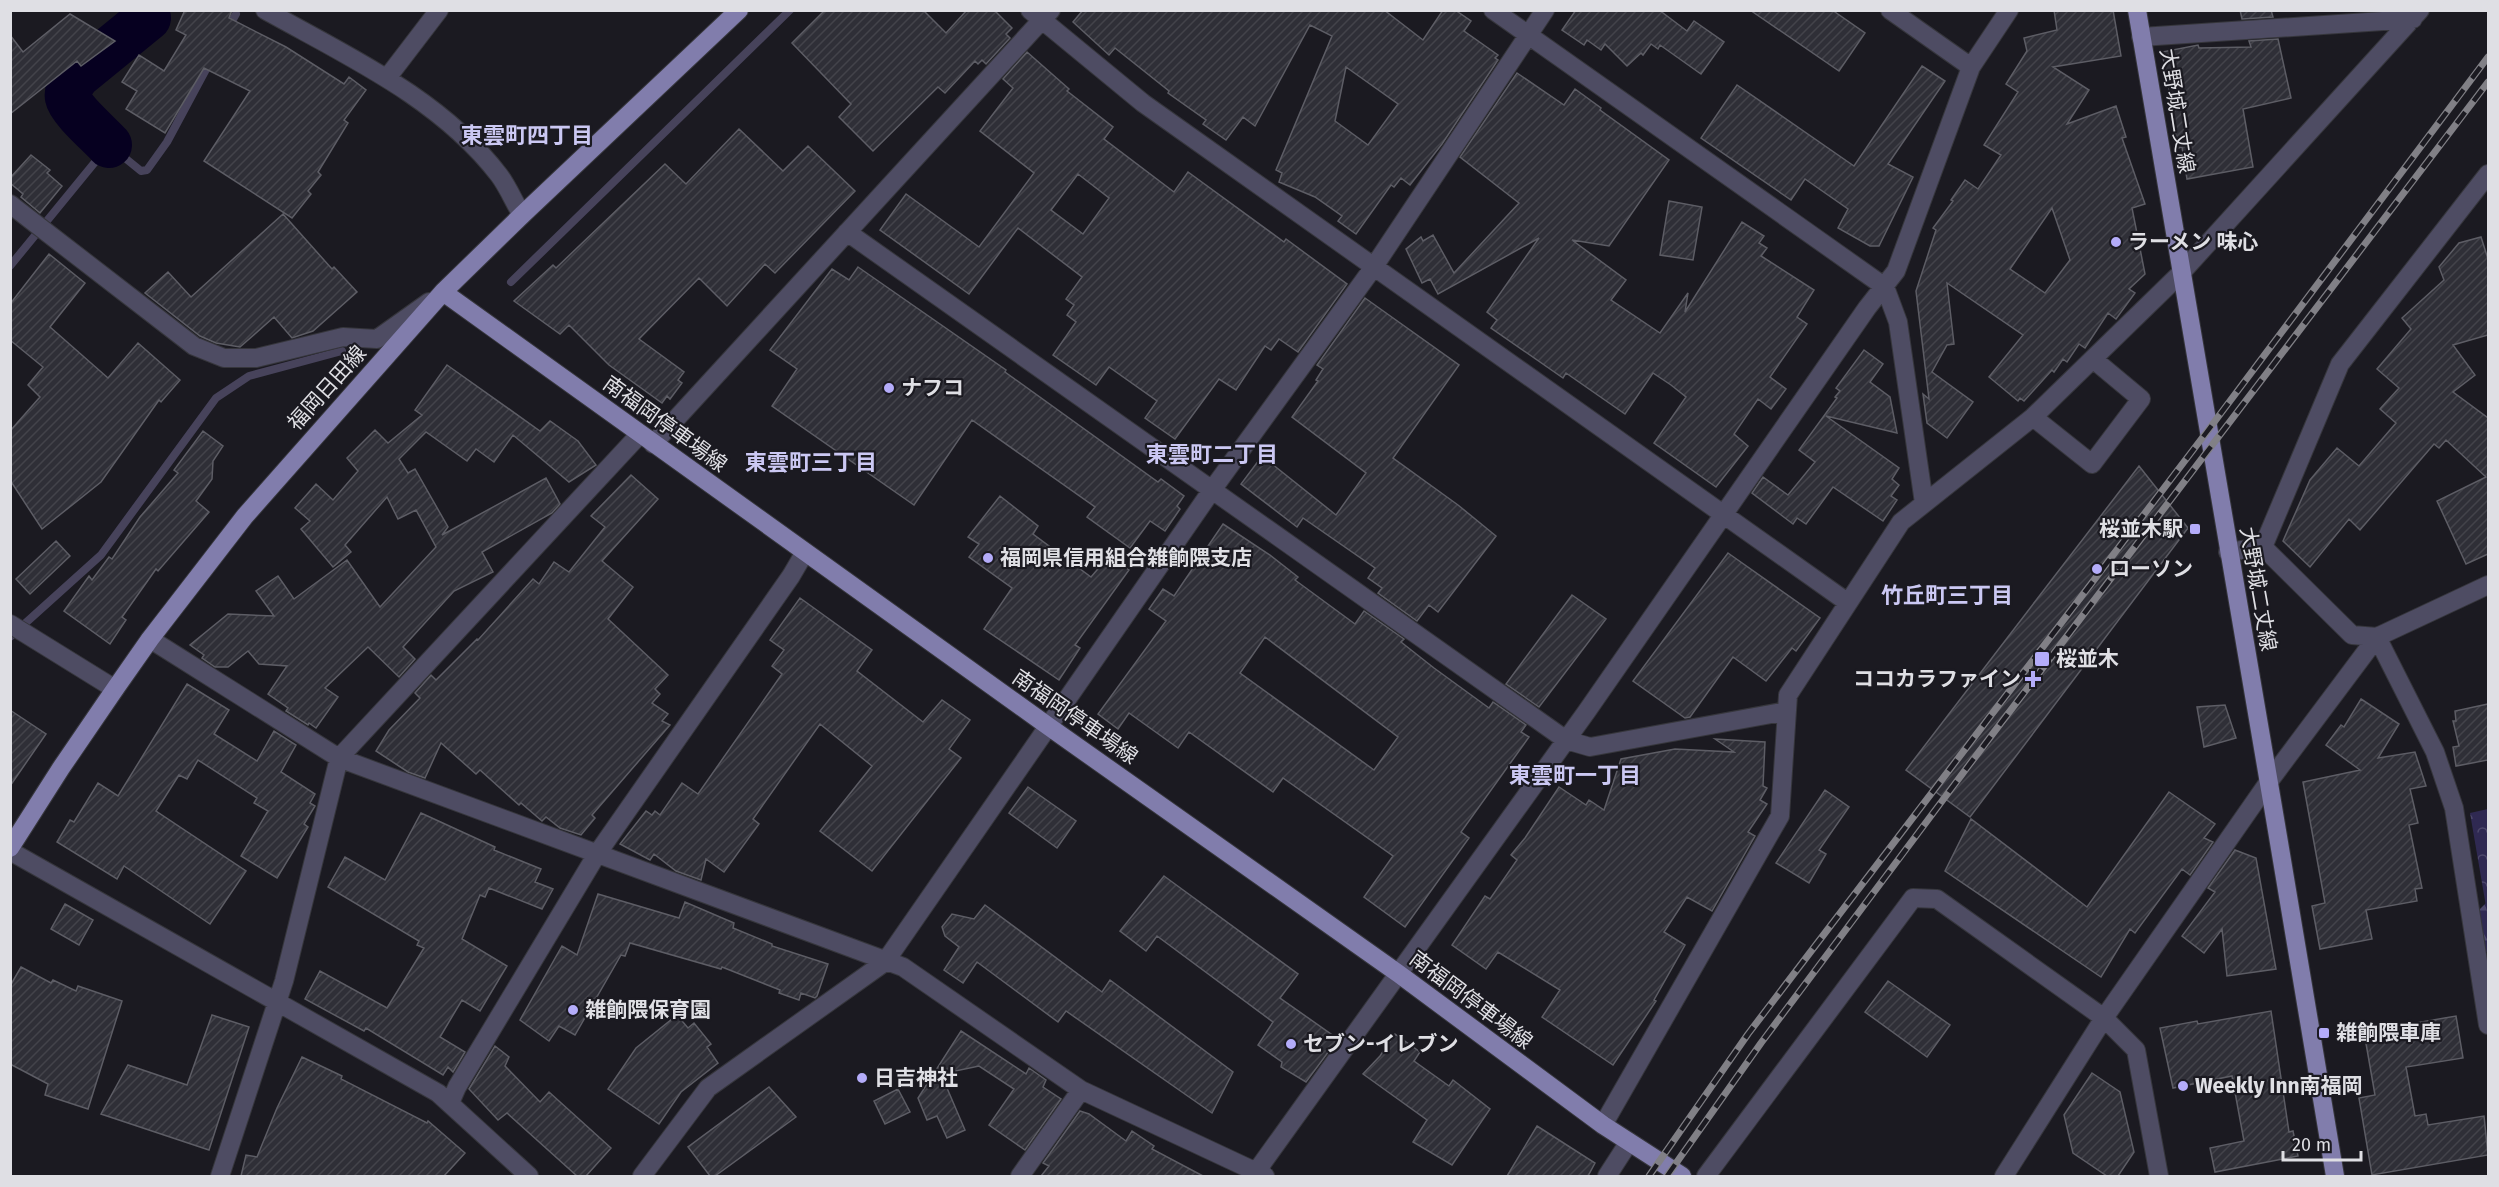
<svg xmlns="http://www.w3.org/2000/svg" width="2499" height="1187" font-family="'Fira Sans','Noto Sans JP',sans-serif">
  <defs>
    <pattern id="forest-firs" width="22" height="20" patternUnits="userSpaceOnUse" patternTransform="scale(1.5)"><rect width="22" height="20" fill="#2f2952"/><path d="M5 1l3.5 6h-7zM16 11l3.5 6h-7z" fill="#4d486b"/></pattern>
    <pattern id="park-crowns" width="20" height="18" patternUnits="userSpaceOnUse" patternTransform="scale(1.5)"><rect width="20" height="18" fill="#2f2952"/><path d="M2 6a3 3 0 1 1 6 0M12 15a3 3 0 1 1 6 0" fill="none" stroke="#4d486b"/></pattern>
    <pattern id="building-hatch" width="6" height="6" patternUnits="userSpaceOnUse" patternTransform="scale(1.5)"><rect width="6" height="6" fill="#2f2f37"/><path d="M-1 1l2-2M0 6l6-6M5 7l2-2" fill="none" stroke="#43434a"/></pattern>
  </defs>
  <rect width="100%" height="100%" fill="#1b1a21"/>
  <!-- forest -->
  <path fill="url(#forest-firs)" d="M2488 901V953L2469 939 2480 909Z"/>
  <!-- park -->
  <path fill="url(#park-crowns)" d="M2488 809V918L2470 813Z"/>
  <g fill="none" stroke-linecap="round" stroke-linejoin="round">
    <!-- stream -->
    <path stroke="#47435b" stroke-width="8" d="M228 28 236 14
      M10 266 109 145 141 171 147 170 167 142 211 60
      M511 282 790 10
      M10 637 101 555 216 398 249 376 342 351"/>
    <!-- river -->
    <path stroke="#060020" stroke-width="46" d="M109 145C100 135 70 109 68 98 66 89 73 82 77 76L148 18"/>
  </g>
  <!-- building -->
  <path fill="url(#building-hatch)" stroke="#5d5d65" stroke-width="1.5" fill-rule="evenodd" d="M185 10H232L229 18 286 47 344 84 349 77 366 90 344 120 348 123 318 172 321 175 308 191 311 194 292 218 204 161 250 91 204 68 165 133 126 109 137 91 122 82 139 55 164 71 186 35 176 30Z
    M825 10H923L946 33 967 10H994L1012 28 1006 34 1010 38 986 64 982 60 978 64 975 61 945 93 938 87 873 151 839 117 851 104 792 43Z
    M1083 10H1384L1423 40 1443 10H1455L1471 21 1464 31 1498 55 1495 58 1498 60 1442 144 1410 185 1401 178 1394 187 1391 185 1356 234 1338 221 1342 216 1315 197 1279 182 1282 173 1276 170 1332 36 1310 25 1255 126 1243 117 1226 140 1203 124 1206 120 1168 93 1169 91 1115 48 1109 55 1073 22ZM1346 67 1398 104 1368 145 1335 121Z
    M1576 10H1659L1687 31 1694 21 1724 42 1701 74 1660 45 1658 49 1651 44 1643 55 1641 53 1627 66 1605 44 1601 50 1587 40 1584 45 1562 30Z
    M1750 10H1832L1865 33 1839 71Z
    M2054 10H2113L2121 56 2053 67 2089 90 2067 124 2116 106 2126 137 2122 138 2145 204 2132 208 2145 274 2129 289 2135 293 2116 319 2108 313 2085 348 2079 344 2067 362 2063 359 2054 372 2052 370 2024 401 2020 398 2018 401 1989 377 2023 335 1947 283 1954 344 1947 345 1932 372 1973 402 1947 438 1927 423 1923 394 1929 399 1916 291 1936 230 1933 228 1953 201 1951 200 1965 180 1978 189 2001 155 1984 145 2018 92 2006 84 2027 51 2024 38 2057 30ZM2052 208 2070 260 2045 293 2010 269Z
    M2240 10H2271L2273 17 2242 19Z
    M70 14 115 41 81 66 77 61 10 114V35L23 52Z
    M2278 39 2291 98 2243 109 2253 167 2187 179 2182 147 2178 148 2171 110 2173 109 2162 52 2198 45 2199 48 2251 47 2249 41Z
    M1027 52 1069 89 1067 91 1113 127 1104 139 1174 192 1188 172 1284 242 1286 239 1347 284 1298 352 1279 339 1271 350 1265 346 1236 390 1219 379 1175 439 1145 418 1157 401 1109 367 1096 385 1053 355 1076 322 1067 315 1074 305 1066 299 1082 277 1018 228 969 294 880 230 906 194 979 247 1034 173 980 131 1013 88 1003 79ZM1078 174 1109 198 1083 234 1051 210Z
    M1922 66 1945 81 1888 164 1913 177 1879 246H1870L1838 228 1848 209 1805 179 1791 200 1701 138 1737 85 1854 166Z
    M1517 73 1564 105 1575 89 1601 108 1600 110 1669 160 1609 246 1572 240 1626 280 1611 300 1660 333 1688 293 1685 312 1742 222 1764 236 1759 243 1767 248 1761 256 1814 290 1797 317 1807 324 1770 377 1786 389 1771 409 1758 399 1734 434 1748 446 1716 487 1654 443 1686 397 1671 385 1653 373 1625 414 1566 373 1563 378 1491 328 1497 320 1487 312 1539 238 1438 294 1430 279 1422 283 1406 249 1421 237 1423 241 1433 235 1454 273 1519 203 1460 157Z
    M739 129 783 171 808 146 855 191 775 273 765 264 727 306 699 278 639 339 684 372 678 380 682 383 670 399 667 396 662 403 609 365 569 325 560 334 514 301 553 265 556 268 665 164 686 184Z
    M31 155 50 170 47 173 62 186 40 213 21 197 23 194 10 183V178Z
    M1669 201 1702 207 1693 260 1660 255Z
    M283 214 332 269 334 267 357 292 313 331 292 338 274 317 240 347 216 343 200 336 145 293 168 272 191 297Z
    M2481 237 2488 259V335L2453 345 2475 375 2453 392 2488 418V554L2466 564 2437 501 2486 477 2446 440 2439 448 2434 444 2360 530 2349 519 2310 567 2283 541 2310 480 2337 448 2359 466 2396 423 2380 409 2399 388 2377 369 2411 329 2402 318 2444 280 2439 267 2459 243Z
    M49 254 85 283 50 327 108 378 138 343 180 380 161 402 159 400 101 482 42 529 10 480V431L40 397 28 385 43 367 10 340V304Z
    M858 267 1006 370 1005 372 1158 482 1161 479 1184 496 1177 506 1180 509 1165 531 1150 521 1130 548 1087 517 1095 507 972 420 914 505 772 406 797 369 770 350 832 269 849 280Z
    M1365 298 1459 365 1393 458 1458 505 1496 536 1438 612 1429 605 1417 621 1378 593 1382 588 1368 578 1375 568 1303 518 1297 527 1241 484 1262 456 1336 515 1366 473 1292 417 1318 381 1316 380 1323 369 1317 365Z
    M1864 350 1883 364 1870 382 1890 397 1897 433 1826 416 1899 468 1892 479 1899 485 1891 496 1897 500 1883 521 1833 487 1806 524 1797 518 1793 524 1752 493 1763 477 1788 495 1815 462 1799 450 1837 398 1835 397 1840 391 1836 388Z
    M447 365 540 431 550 421 578 441 596 465 569 482 513 435 494 462 476 449 467 461 426 432 399 459 408 473 415 469 448 527 442 535 546 478 560 504 552 513 482 552 493 572 454 591 403 647 415 659 399 677 368 647 325 688 338 697 316 728 309 723 308 725 286 711 288 708 268 694 287 666 259 664 248 651 228 667H215L202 658 204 655 190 645 228 614 274 616 256 591 278 576 294 599 347 560 380 607 436 547 416 510 398 519 387 497 345 545 351 552 333 567 301 529 310 521 295 508 316 484 333 500 358 471 347 458 375 430 388 443 422 415 415 410Z
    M203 431 223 446 213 461 212 479 196 501 209 512 158 571 156 569 122 617 126 620 110 644 64 611 89 576 92 580 109 557 112 559 140 517 178 473 174 470Z
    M2139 466 2188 528 1970 817 1906 770Z
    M631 475 658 499 602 561 633 587 608 619 668 675 655 689 660 694 652 703 668 714 662 721 670 725 592 815 595 818 581 835 560 828 546 817 542 821 521 803 519 805 480 770 476 774 441 743 425 778 408 772 376 751 389 730 420 698 415 693 431 675 436 680 477 639 478 640 533 579 539 584 554 562 569 572 605 527 591 516Z
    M1000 496 1038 526 1033 534 1091 577 1109 556 1129 570 1075 645 1080 648 1059 680 984 629 1012 588 969 557 979 544 968 537Z
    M1223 524 1270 555 1298 577 1295 580 1355 624 1364 611 1404 639 1401 642 1434 668 1489 708 1493 702 1526 725 1521 732 1529 737 1461 832 1469 838 1405 927 1364 897 1393 856 1283 778 1273 792 1189 732 1178 748 1129 713 1118 729 1098 714 1166 621 1149 609 1163 589 1174 596ZM1265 637 1398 737 1374 770 1240 673Z
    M56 541 70 556 30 594 16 579Z
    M1728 553 1820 618 1796 651 1792 648 1766 681 1733 657 1690 717 1685 718 1633 681Z
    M1572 595 1606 619 1539 707 1506 684Z
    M800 598 872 650 857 671 923 722 942 700 970 720 949 749 961 758 872 871 820 831 872 766 820 724 753 819 759 824 724 872 706 859 701 880 676 871 654 854 650 860 620 844 646 811 652 815 655 811 660 815 682 783 698 794 782 674 772 666 784 650 770 640Z
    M187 684 229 710 214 734 257 761 274 731 296 745 281 772 315 794 310 803 315 806 304 824 308 827 277 878 241 856 268 811 254 803 257 798 198 760 187 779 179 775 156 811 246 871 210 924 124 866 117 879 57 842 70 820 74 822 98 783 118 796Z
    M2361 699 2399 724 2378 758 2415 752 2426 786 2410 789 2418 823 2409 825 2422 888 2415 889 2417 901 2366 910 2372 939 2320 949 2312 906 2325 903 2303 782 2360 770 2326 745 2341 725 2344 727Z
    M2488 704V760L2456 766 2453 747 2459 746 2453 721H2456L2455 711Z
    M2225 705 2236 738 2204 747 2197 707Z
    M10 710 46 734 10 786Z
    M1715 739 1765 742 1763 786 1767 788 1760 800 1767 804 1748 832 1755 836 1712 911 1687 897 1664 932 1685 945 1654 1000 1656 1001 1613 1065 1542 1017 1560 990 1498 952 1486 969 1452 945 1485 896 1490 899 1517 860 1511 855 1525 838 1559 787 1586 805 1589 800 1604 810 1621 759 1675 749 1734 752Z
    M1028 787 1076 821 1057 848 1009 813Z
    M1825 790 1849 807 1819 850 1826 854 1809 883 1776 863Z
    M2169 792 2215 824 2204 838 2213 842 2190 875 2182 869 2135 933 2130 929 2101 977 1945 871 1971 819 2087 907Z
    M421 813 495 847 494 850 541 869 535 882 553 889 542 909 489 888 485 897 480 895 462 939 507 966 480 1011 462 1000 440 1037 465 1052 453 1072 448 1067 443 1075 366 1028 364 1031 305 999 320 971 387 1008 424 948 417 945 419 941 328 887 345 857 385 880Z
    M2235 850 2256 858 2276 969 2227 976 2222 929 2204 953 2182 936 2215 892 2208 888Z
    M1164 876 1298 974 1280 998 1338 1039 1306 1082 1281 1067 1282 1062 1258 1045 1273 1022 1157 936 1146 951 1120 931Z
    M598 894 679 918 685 902 734 923 733 928 772 944V946L828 964 817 996 815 998 801 993 799 1000 779 993 780 990 722 967 721 969 630 943 625 956 621 955 575 1035 559 1026 549 1041 520 1020 562 946 577 955Z
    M65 904 93 920 79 945 51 929Z
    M985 905 1102 992 1110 980 1233 1072 1212 1113 1066 1011 1058 1022 977 962 963 983 944 970 959 947 945 936 942 927 952 914 974 919Z
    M21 967 51 983 53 980 76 991 78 986 122 1001 88 1109 45 1095 48 1084 10 1064V986Z
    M1888 981 1950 1025 1927 1057 1865 1012Z
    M2271 1011 2289 1132 2293 1131 2298 1156 2215 1172 2210 1148 2244 1141 2232 1076 2173 1088 2160 1028 2197 1021 2198 1024Z
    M212 1015 249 1027 209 1150 101 1114 128 1065 187 1085Z
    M677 1015 688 1028 694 1023 711 1044 707 1047 718 1063 681 1092 659 1124 608 1089 636 1048Z
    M2456 1016 2463 1058 2406 1067 2415 1116 2426 1114 2428 1125 2484 1116 2488 1155 2372 1175 2359 1098 2375 1095 2364 1032Z
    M961 1031 1026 1074 1029 1068 1046 1080 1043 1087 1061 1099 1025 1150 989 1125 1014 1089 979 1066 941 1074 965 1130 947 1138 937 1116 927 1120 918 1098Z
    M1395 1034 1420 1052 1414 1061 1449 1086 1453 1080 1490 1109 1452 1165 1413 1142 1427 1120 1363 1074 1380 1056Z
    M495 1046 509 1057 505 1066 540 1102 549 1092 611 1148 586 1176H577L507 1113 498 1120 469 1089Z
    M302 1057 342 1076 341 1079 427 1123 428 1121 465 1153 444 1176H241L246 1155 257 1157 277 1108Z
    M2092 1073 2120 1092 2134 1152 2118 1176H2107L2073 1153 2064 1115Z
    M769 1087 796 1117 715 1176H710L688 1147Z
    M898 1089 910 1112 885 1124 874 1101Z
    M1080 1111 1089 1114 1126 1141 1132 1131 1154 1146 1152 1149 1203 1176H1041L1049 1166 1043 1163Z
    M1537 1126 1595 1163 1588 1176H1507Z"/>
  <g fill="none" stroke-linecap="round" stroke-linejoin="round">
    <!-- minor casing -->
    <g stroke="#36363c" stroke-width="20">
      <path id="minor" d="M265 10C347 56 440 98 499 175 508 187 514 202 522 215
        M1030 10 1143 103 1847 602
        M1493 10 1885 287 1898 322 1924 503
        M1890 10 1971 67
        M2141 37 2413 19
        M387 78 439 10
        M10 204 194 346 224 358H256L343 337 377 339 429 302
        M847 232 1566 740 1590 747 1787 711
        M2033 417 2092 464 2141 399 2093 359
        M653 444 1051 10
        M2263 547 2340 364 2488 174
        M2228 552 2263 547 2352 635 2377 637 2435 752 2454 808 2488 1025
        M10 624 115 689
        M150 639 339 758 903 967 1081 1090 1265 1176
        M10 851 438 1093 529 1176
        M450 1103 457 1087 597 854 791 576 805 552
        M1603 1125 1780 816 1788 695 1901 522 2033 417 2181 273 2420 10
        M220 1176 284 981 339 758 640 434
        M642 1176 708 1088 885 962 1212 490 1373 268 1545 10
        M1020 1176 1081 1090
        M1253 1176 1587 711 1867 308 1896 271 1971 67 2009 10
        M1607 1176 1629 1142
        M1706 1176 1913 898 1937 899 2104 1018 2136 1050 2159 1176
        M2004 1176 2104 1018 2270 780 2377 637 2488 585"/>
    </g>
    <!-- major casing -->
    <g stroke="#36363c" stroke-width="20">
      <path id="major" d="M2137 10C2202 399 2271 787 2335 1176
        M443 292 1048 726 1399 974 1603 1125 1682 1176
        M10 848 61 768 115 689 150 639 245 516 443 292 522 215 739 10"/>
    </g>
    <!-- minor -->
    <use href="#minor" stroke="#4e4c63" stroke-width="18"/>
    <!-- major -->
    <use href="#major" stroke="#817dac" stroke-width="18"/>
    <!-- rail casing -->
    <g stroke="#818086" stroke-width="7">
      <path id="rail" d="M1649 1176 1748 1034 2206 433 2488 57
        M1667 1176 1761 1043 1966 769 2488 82"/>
    </g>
    <!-- rail -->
    <use href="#rail" stroke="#1b1a21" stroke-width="4.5" stroke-dasharray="14" stroke-linecap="butt"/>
  </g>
  <!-- markers -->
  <g fill="#b4acf9" stroke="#1b1a21" stroke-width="2">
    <circle cx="2116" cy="242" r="6"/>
    <circle cx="889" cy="388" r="6"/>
    <rect x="2189" y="523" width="12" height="12" rx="3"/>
    <circle cx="988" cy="558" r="6"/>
    <circle cx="2097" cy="569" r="6"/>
    <rect x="2034" y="651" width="16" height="16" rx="3"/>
    <path d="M2030 670h6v6h6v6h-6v6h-6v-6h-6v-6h6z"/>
    <circle cx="573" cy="1010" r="6"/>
    <rect x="2318" y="1027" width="12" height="12" rx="3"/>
    <circle cx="1291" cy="1044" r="6"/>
    <circle cx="862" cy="1078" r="6"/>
    <circle cx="2183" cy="1086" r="6"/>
  </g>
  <g text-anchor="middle" stroke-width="4.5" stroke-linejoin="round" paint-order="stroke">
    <!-- street labels -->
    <g font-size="21" fill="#dfdfe4" stroke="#1b1a21">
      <text transform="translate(2177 111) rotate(81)" y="7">大野城二丈線</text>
      <text transform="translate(327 388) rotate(-48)" y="7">福岡日田線</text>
      <text transform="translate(665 424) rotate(36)" y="7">南福岡停車場線</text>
      <text transform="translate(2258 589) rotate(80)" y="7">大野城二丈線</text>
      <text transform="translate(1075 717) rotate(35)" y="7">南福岡停車場線</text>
      <text transform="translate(1471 1000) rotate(37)" y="7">南福岡停車場線</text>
    </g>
    <!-- poi labels -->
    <g font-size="21" font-weight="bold" fill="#dfdfe4" stroke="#1b1a21" text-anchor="start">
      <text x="2128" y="249">ラーメン 味心</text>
      <text x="901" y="395">ナフコ</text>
      <text x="2183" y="536" text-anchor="end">桜並木駅</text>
      <text x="1000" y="565">福岡県信用組合雑餉隈支店</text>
      <text x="2109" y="576">ローソン</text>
      <text x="2056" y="666">桜並木</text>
      <text x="2021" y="686" text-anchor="end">ココカラファイン</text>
      <text x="585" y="1017">雑餉隈保育園</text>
      <text x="2336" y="1040">雑餉隈車庫</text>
      <text x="1303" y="1051">セブン-イレブン</text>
      <text x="874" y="1085">日吉神社</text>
      <text x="2195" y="1093">Weekly Inn南福岡</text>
    </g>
    <!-- neighbourhood labels -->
    <g font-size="22" font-weight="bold" fill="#cbc8f3" stroke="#1b1a21">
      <text x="527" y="143">東雲町四丁目</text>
      <text x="1212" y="462">東雲町二丁目</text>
      <text x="811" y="470">東雲町三丁目</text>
      <text x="1947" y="603">竹丘町三丁目</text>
      <text x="1575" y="783">東雲町一丁目</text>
    </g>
  </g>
  <!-- border -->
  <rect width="2499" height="1187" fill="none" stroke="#dfdfe4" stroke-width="24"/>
  <!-- scale -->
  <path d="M2283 1151v9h78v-9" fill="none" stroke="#dfdfe4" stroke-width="3"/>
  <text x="2292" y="1151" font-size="18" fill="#dfdfe4" stroke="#1b1a21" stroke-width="4.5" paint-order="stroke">20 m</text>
</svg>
